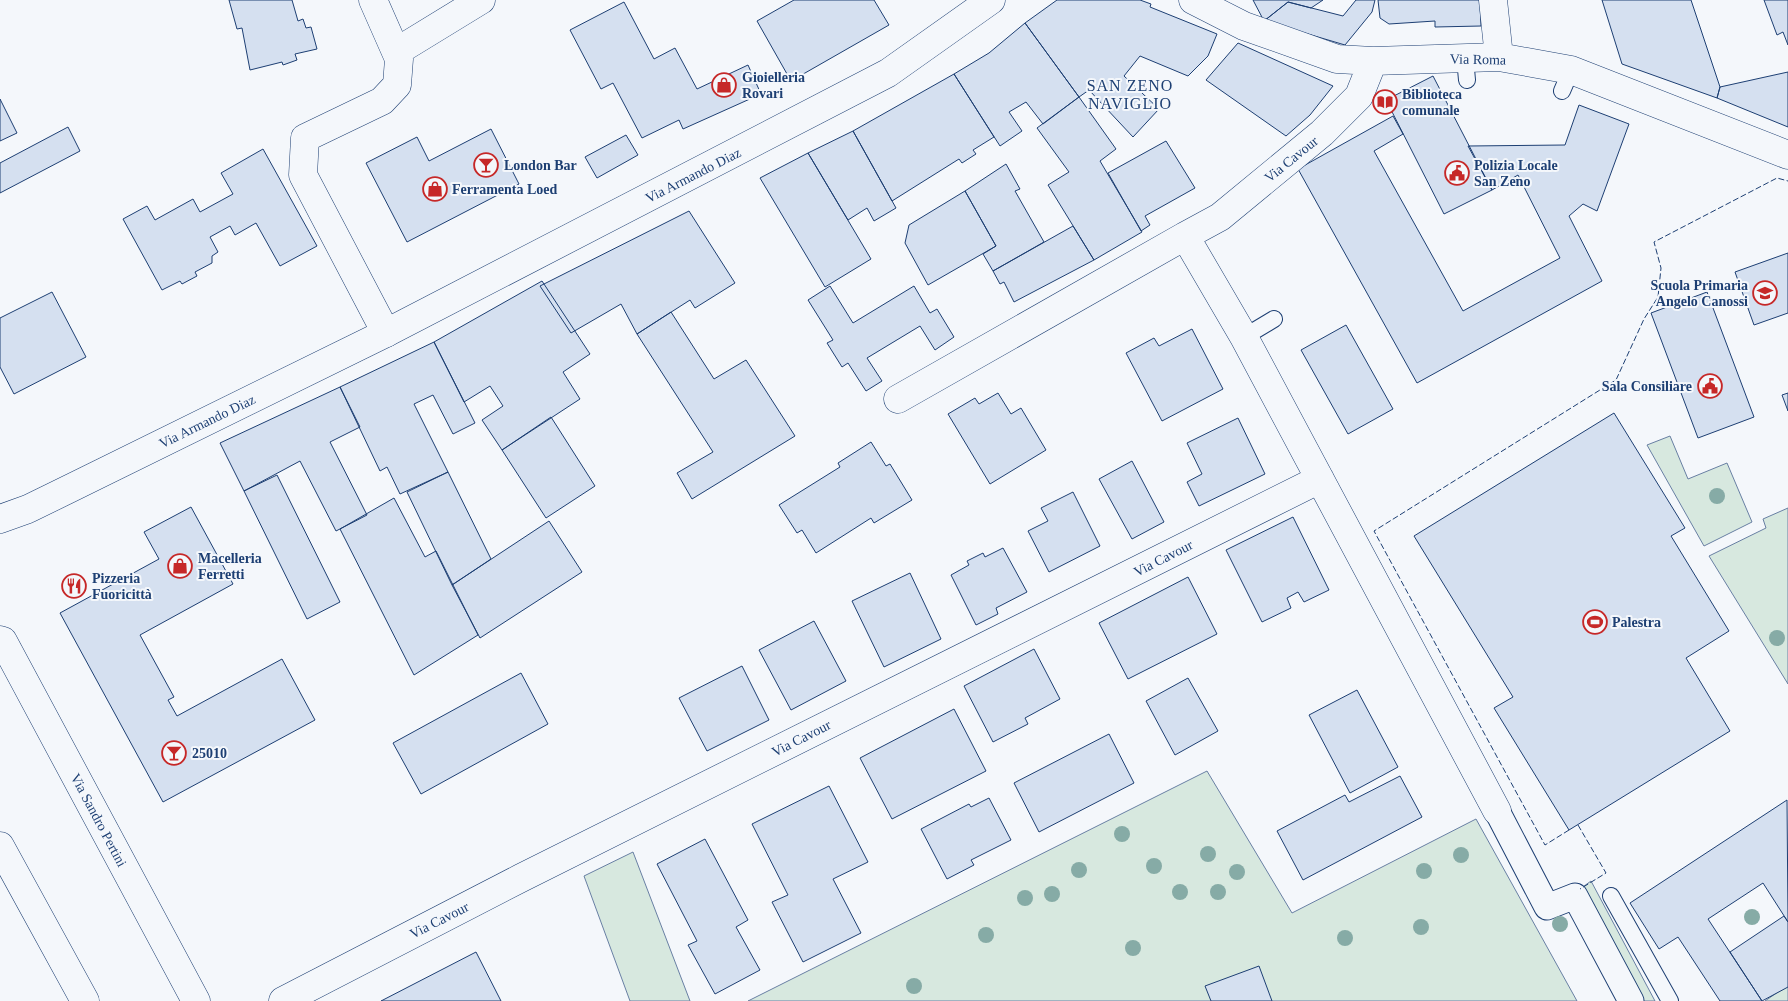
<svg xmlns="http://www.w3.org/2000/svg" width="1788" height="1001" font-family="Georgia,serif">
  <rect width="100%" height="100%" fill="#f4f7fb"/>
  <!-- green -->
  <path fill="#d7e8df" stroke="#687fa3" d="M1670 436 1688 479 1727 463 1752 522 1704 546 1647 445Z
    M1788 508V684L1709 556 1766 528 1763 519Z
    M1207 771 1292 913 1476 819 1577 1001H748Z
    M633 852 690 1001H630L584 876Z
    M1591 881 1655 1001H1640L1580 889Z
    M1788 985V1001H1765Z"/>
  <!-- building -->
  <path fill="#d5e0f0" stroke="#1d3f73" d="M229 0H292L298 21 303 19 306 28 311 27 317 49 295 54 297 60 283 65 282 62 250 70 242 28 237 29Z
    M794 0H874L889 25 791 81 757 21Z
    M1057 0H1140L1151 4 1150 7 1217 34 1208 56 1188 76 1140 56 1124 76 1159 109 1133 137 1089 90 1079 97 1025 23Z
    M1253 0H1323L1311 8 1288 2 1264 21Z
    M1356 0H1375L1372 12 1345 45 1264 21 1288 2 1343 16Z
    M1378 0H1480L1481 26 1435 27V21L1389 24 1380 18Z
    M1602 0H1691L1720 87 1717 98 1622 64Z
    M1764 0H1788V45L1783 32 1777 35Z
    M624 2 654 59 675 48 697 89 748 65 761 94 683 129 679 120 642 138 613 83 601 89 570 30Z
    M1025 23 1079 97 1043 124 1026 102 1009 112 1022 131 1000 146 954 74 989 53Z
    M1238 43 1333 86 1310 115 1286 136 1206 80Z
    M1788 72V127L1717 98 1720 87Z
    M954 74 994 137 973 150 976 154 962 163 959 159 892 201 853 131Z
    M1433 76 1492 190 1444 214 1386 100Z
    M1079 97 1116 149 1100 161 1142 232 1094 260 1048 185 1069 172 1037 128Z
    M0 99 17 133 0 141Z
    M1579 105 1629 124 1597 211 1583 204 1569 216 1602 281 1417 383 1298 169 1393 116 1403 134 1374 151 1463 311 1560 258 1518 175 1492 190 1468 146 1565 145Z
    M68 127 80 151 0 193V163Z
    M491 129 519 184 407 242 366 163 417 137 429 161Z
    M853 131 896 208 874 221 867 208 848 220 808 153Z
    M626 135 638 155 597 178 585 157Z
    M1166 141 1195 188 1145 216 1150 225 1141 231 1108 173Z
    M263 149 317 246 280 266 256 223 235 235 230 226 210 237 218 252 212 256V263L195 272 197 276 182 284 180 281 162 290 123 219 147 206 155 220 193 199 200 212 233 194 221 173Z
    M808 153 871 259 825 287 760 178Z
    M1006 164 1020 189 1015 191 1044 242 993 271 983 254 996 246 965 191Z
    M965 191 996 246 928 285 905 243 909 225Z
    M689 211 735 283 695 308 690 300 637 334 621 304 571 333 540 286Z
    M1073 226 1094 260 1014 302 1004 282 1000 284 993 271Z
    M1788 253V313L1754 325 1735 272Z
    M542 281 590 354 563 372 580 399 502 450 482 420 503 406 490 386 464 402 434 342Z
    M830 286 853 323 914 286 930 313 937 309 954 337 935 350 920 326 867 358 882 381 866 391 848 363 842 367 827 343 833 340 808 300Z
    M52 292 86 357 14 394 0 367V318Z
    M1707 292 1754 417 1698 438 1651 313Z
    M671 312 714 379 746 360 795 436 692 499 677 473 713 452 637 334Z
    M1346 325 1393 409 1348 434 1301 350Z
    M1192 329 1223 389 1162 421 1126 353 1154 338 1159 346Z
    M434 342 475 423 453 434 433 395 414 404 448 472 400 494 387 467 380 471 340 387Z
    M340 387 360 427 330 442 367 515 336 531 300 461 244 491 220 443Z
    M998 393 1011 414 1021 408 1046 450 990 484 948 414 975 398 979 404Z
    M1788 393V411L1782 395Z
    M1614 413 1685 528 1671 536 1729 631 1686 658 1730 731 1569 830 1494 708 1513 697 1414 536Z
    M551 417 595 486 546 518 502 450Z
    M1238 418 1265 474 1199 506 1187 482 1202 474 1187 443Z
    M871 442 886 466 890 464 912 500 874 523 871 518 816 553 802 530 797 533 779 505 840 467 838 463Z
    M1132 461 1164 522 1132 539 1099 479Z
    M448 472 491 559 452 585 407 492Z
    M277 475 340 602 307 619 244 491Z
    M1073 492 1100 546 1049 572 1028 531 1048 521 1041 508Z
    M394 498 425 557 436 551 478 635 414 675 340 529Z
    M191 507 233 584 140 635 174 697 168 700 177 716 282 659 315 720 163 802 60 613 159 559 144 532Z
    M1293 517 1329 590 1304 602 1298 592 1287 598 1291 608 1262 622 1226 550Z
    M549 521 582 572 480 638 452 585Z
    M1003 548 1027 592 996 608 998 614 976 625 951 575 969 565 967 561 983 553 985 557Z
    M910 573 941 639 884 667 852 601Z
    M1188 577 1217 634 1128 679 1099 623Z
    M814 621 846 681 791 710 759 650Z
    M1034 649 1060 699 1025 718 1028 724 993 742 964 686Z
    M742 666 769 720 707 751 679 698Z
    M521 673 548 724 421 794 393 743Z
    M1188 678 1218 731 1175 755 1146 701Z
    M1357 690 1398 767 1350 793 1309 715Z
    M954 709 986 771 892 819 860 758Z
    M1109 734 1134 783 1039 832 1014 783Z
    M1400 776 1422 817 1303 880 1277 831 1345 795 1349 802Z
    M829 786 868 862 833 879 861 933 803 962 772 902 788 895 752 824Z
    M989 798 1011 840 971 860 974 865 947 879 921 829 969 804 971 807Z
    M1787 800 1788 922 1763 883 1708 919 1762 1001H1720L1678 937 1659 949 1630 903Z
    M705 839 748 920 736 927 760 970 715 994 688 945 697 941 657 864Z
    M1784 916 1788 922V987L1762 1001 1730 952Z
    M476 952 501 1001H381Z
    M1259 966 1272 1001H1211L1205 986Z"/>
  <g fill="none" stroke-linecap="round" stroke-linejoin="round">
    <!-- service casing -->
    <g stroke="#1d3f73" stroke-width="18">
      <path id="service" d="M1465 58 1467 80
        M1562 91 1571 70
        M1244 337 1274 319
        M1611 896 1670 1001"/>
    </g>
    <!-- pedestrian casing -->
    <g stroke="#1d3f73" stroke-width="27">
      <path id="pedestrian" d="M1497 811 1547 907 1575 896 1631 1001"/>
    </g>
    <!-- minor casing -->
    <g stroke="#1d3f73" stroke-width="29">
      <path id="minor" d="M373 0 399 59 397 85 382 101 305 138 303 175 386 333
        M1193 0 1244 26 1337 59 1373 61 1499 57 1571 70 1788 155
        M1493 0 1499 57
        M396 52 481 0
        M1373 61 1359 96 1322 133 1220 217 1185 236 1244 337 1497 811
        M898 399 1185 236
        M0 640 3 641 196 1001
        M0 846 85 1001
        M283 1001 521 878 1320 479"/>
    </g>
    <!-- secondary casing -->
    <g stroke="#1d3f73" stroke-width="29">
      <path id="secondary" d="M0 519 28 509 75 486 386 333 888 73 991 0"/>
    </g>
    <!-- service -->
    <use href="#service" stroke="#f4f7fb" stroke-width="16"/>
    <!-- pedestrian -->
    <use href="#pedestrian" stroke="#f4f7fb" stroke-width="25"/>
    <!-- minor -->
    <use href="#minor" stroke="#f4f7fb" stroke-width="28"/>
    <!-- secondary -->
    <use href="#secondary" stroke="#f4f7fb" stroke-width="28"/>
    <!-- fence -->
    <path stroke="#1d3f73" stroke-width="1" stroke-dasharray="6 2.5" stroke-linecap="butt" d="M1578 825 1606 873 1580 889
      M1569 830 1545 845 1374 531 1616 380 1644 319 1658 297 1661 268 1654 242 1777 178 1788 181"/>
  </g>
  <!-- trees -->
  <g fill="#86aba6">
    <circle cx="1717" cy="496" r="8"/>
    <circle cx="1777" cy="638" r="8"/>
    <circle cx="1122" cy="834" r="8"/>
    <circle cx="1208" cy="854" r="8"/>
    <circle cx="1461" cy="855" r="8"/>
    <circle cx="1154" cy="866" r="8"/>
    <circle cx="1079" cy="870" r="8"/>
    <circle cx="1424" cy="871" r="8"/>
    <circle cx="1237" cy="872" r="8"/>
    <circle cx="1180" cy="892" r="8"/>
    <circle cx="1218" cy="892" r="8"/>
    <circle cx="1052" cy="894" r="8"/>
    <circle cx="1025" cy="898" r="8"/>
    <circle cx="1752" cy="917" r="8"/>
    <circle cx="1560" cy="924" r="8"/>
    <circle cx="1421" cy="927" r="8"/>
    <circle cx="986" cy="935" r="8"/>
    <circle cx="1345" cy="938" r="8"/>
    <circle cx="1133" cy="948" r="8"/>
    <circle cx="914" cy="986" r="8"/>
  </g>
  <!-- icons -->
  <defs>
    <g id="shop-ring" transform="scale(1.25)"><circle r="9.5" fill="#f4f7fb" stroke="#c62828" stroke-width="1.5"/><path d="M-5-2.5h2.3a2.7 3.5 0 0 1 5.4 0H5L5.5 6h-11ZM-1.5-2.5h3a1.5 2.3 0 0 0-3 0Z" fill="#c62828"/></g>
    <g id="library-ring" transform="scale(1.25)"><circle r="9.5" fill="#f4f7fb" stroke="#c62828" stroke-width="1.5"/><path d="M-6-4Q-3-5.5-.7-3.5V5Q-3 3-6 4ZM6-4Q3-5.5 .7-3.5V5Q3 3 6 4Z" fill="#c62828"/></g>
    <g id="bar-ring" transform="scale(1.25)"><circle r="9.5" fill="#f4f7fb" stroke="#c62828" stroke-width="1.5"/><path d="M-6-5H6L.8 .8V4.5H3.5V6h-7V4.5H-.8V.8Z" fill="#c62828"/></g>
    <g id="civic-ring" transform="scale(1.25)"><circle r="9.5" fill="#f4f7fb" stroke="#c62828" stroke-width="1.5"/><path d="M-.6-6.5H3V-4.5H.6V-3L4-1V1h2V6H-6V1h2V-1L-.6-3ZM-1.2 2.5V6h2.4V2.5Z" fill="#c62828"/></g>
    <g id="school-ring" transform="scale(1.25)"><circle r="9.5" fill="#f4f7fb" stroke="#c62828" stroke-width="1.5"/><path d="M0-5L7-2L0 1L-7-2ZM-4 1L0 2.5L4 1V4Q0 6-4 4Z" fill="#c62828"/></g>
    <g id="restaurant-ring" transform="scale(1.25)"><circle r="9.5" fill="#f4f7fb" stroke="#c62828" stroke-width="1.5"/><path d="M-5-6h1v4h1v-4h1v4h1v-4h1v5L-1.5 .5V6h-2V.5L-5-1ZM5-6V6H3V1.5H1.5Q1.5-4 5-6Z" fill="#c62828"/></g>
    <g id="stadium-ring" transform="scale(1.25)"><circle r="9.5" fill="#f4f7fb" stroke="#c62828" stroke-width="1.5"/><path d="M0-5a6.5 5 0 1 0 0 10a6.5 5 0 1 0 0-10ZM-3.5-1.8h7v3.6h-7Z" fill="#c62828"/></g>
  </defs>
  <g fill-rule="evenodd">
    <use href="#shop-ring" x="724" y="85"/>
    <use href="#library-ring" x="1385" y="102"/>
    <use href="#bar-ring" x="486" y="165"/>
    <use href="#civic-ring" x="1457" y="173"/>
    <use href="#shop-ring" x="435" y="189"/>
    <use href="#school-ring" x="1765" y="293"/>
    <use href="#civic-ring" x="1710" y="386"/>
    <use href="#shop-ring" x="180" y="566"/>
    <use href="#restaurant-ring" x="74" y="586"/>
    <use href="#stadium-ring" x="1595" y="622"/>
    <use href="#bar-ring" x="174" y="753"/>
  </g>
  <g text-anchor="middle" stroke-width="4" stroke-linejoin="round" paint-order="stroke">
    <!-- street labels -->
    <g font-size="14" fill="#1d3f73" stroke="#f4f7fb">
      <text transform="translate(1478 59) rotate(1)" y="5">Via Roma</text>
      <text transform="translate(1291 159) rotate(-39)" y="5">Via Cavour</text>
      <text transform="translate(693 175) rotate(-27)" y="5">Via Armando Diaz</text>
      <text transform="translate(207 421) rotate(-26)" y="5">Via Armando Diaz</text>
      <text transform="translate(1163 558) rotate(-27)" y="5">Via Cavour</text>
      <text transform="translate(801 738) rotate(-27)" y="5">Via Cavour</text>
      <text transform="translate(99 820) rotate(62)" y="5">Via Sandro Pertini</text>
      <text transform="translate(439 920) rotate(-27)" y="5">Via Cavour</text>
    </g>
    <!-- poi labels -->
    <g font-size="14" font-weight="bold" fill="#1d3f73" stroke="#f4f7fb" text-anchor="start">
      <text x="742" y="82">Gioielleria<tspan x="742" dy="16">Rovari</tspan></text>
      <text x="1402" y="99">Biblioteca<tspan x="1402" dy="16">comunale</tspan></text>
      <text x="504" y="170">London Bar</text>
      <text x="1474" y="170">Polizia Locale<tspan x="1474" dy="16">San Zeno</tspan></text>
      <text x="452" y="194">Ferramenta Loed</text>
      <text x="1748" y="290" text-anchor="end">Scuola Primaria<tspan x="1748" dy="16">Angelo Canossi</tspan></text>
      <text x="1692" y="391" text-anchor="end">Sala Consiliare</text>
      <text x="198" y="563">Macelleria<tspan x="198" dy="16">Ferretti</tspan></text>
      <text x="92" y="583">Pizzeria<tspan x="92" dy="16">Fuoricittà</tspan></text>
      <text x="1612" y="627">Palestra</text>
      <text x="192" y="758">25010</text>
    </g>
    <!-- quarter labels -->
    <g font-size="16" letter-spacing="1" fill="#1d3f73" stroke="#f4f7fb">
      <text x="1130" y="91">SAN ZENO<tspan x="1130" dy="18">NAVIGLIO</tspan></text>
    </g>
  </g>
</svg>
